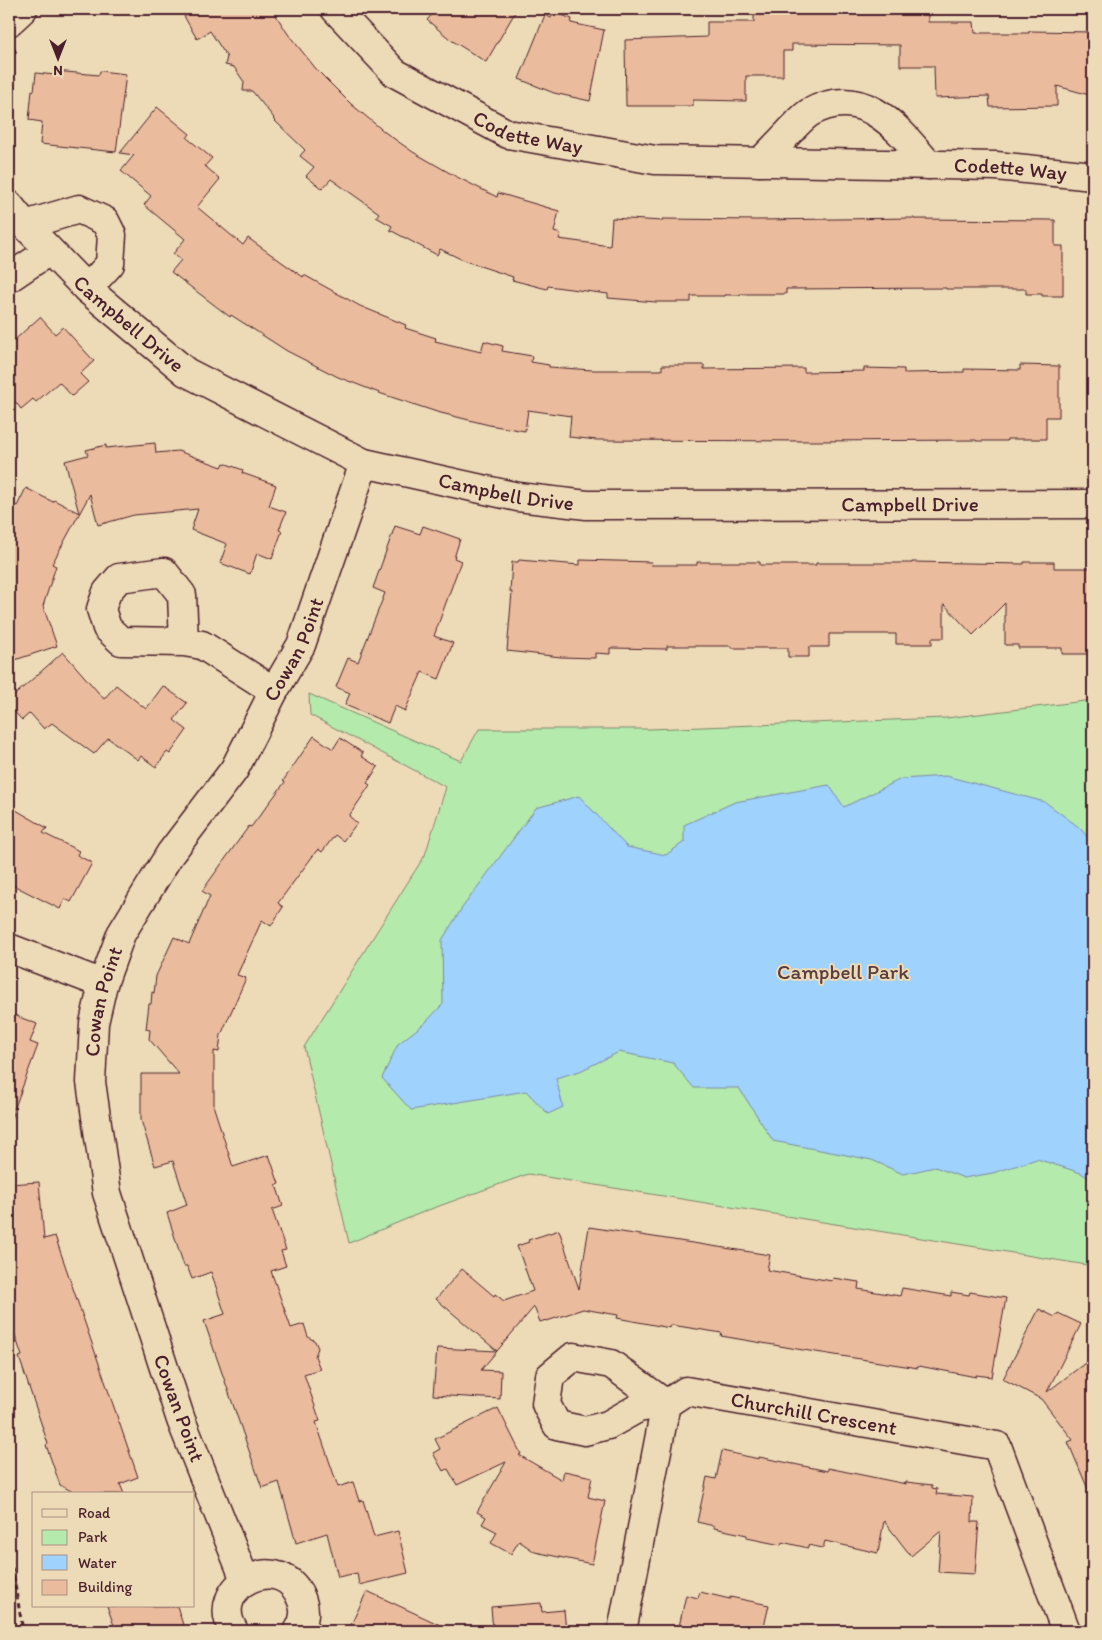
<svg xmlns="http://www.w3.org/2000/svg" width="1102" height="1640" font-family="Itim,sans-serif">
  <rect width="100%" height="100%" fill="#eddbb8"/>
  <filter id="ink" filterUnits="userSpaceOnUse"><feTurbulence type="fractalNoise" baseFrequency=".02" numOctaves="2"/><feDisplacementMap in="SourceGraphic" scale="10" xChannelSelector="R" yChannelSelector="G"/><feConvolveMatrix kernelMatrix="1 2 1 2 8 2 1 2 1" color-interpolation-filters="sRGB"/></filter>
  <g filter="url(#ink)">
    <!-- green -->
    <path fill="#b4eaac" stroke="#7f846c" d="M309 694 461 761 479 729H649L946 718 1093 700V1266L528 1174 428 1210 349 1243 304 1047 425 855 446 787 310 715Z"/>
    <!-- water -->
    <path fill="#9fd2fc" stroke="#7d8aa8" d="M946 776 1045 802 1080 828 1093 844V1181L1081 1173 1037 1159 993 1173 964 1178 935 1167 903 1174 872 1160 773 1141 739 1088H694L673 1063 619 1052 580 1071 556 1078 563 1107 548 1114 526 1091 411 1110 382 1078 398 1044 426 1022 443 1004 442 940 462 908 536 808 579 796 627 847 666 855 684 842V825L735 802 829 785 844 807 901 779Z"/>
    <!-- building -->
    <path fill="#eabc9d" stroke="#4a1f2b" d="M185 9H272L288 34 317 70 351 104 386 133 413 152 455 176 497 197 498 193 559 211 554 232 561 234 559 239 610 246 612 218 662 221V219L758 220 914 218V219L1055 220V246H1063V296H1042V294H1026V289H946V288L786 289V294H740V295H725V296H691V302H656L608 298V294L548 286 547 289 512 280 513 277 465 261 440 249 437 255 390 230 392 226 376 217 379 213 331 179 322 189 306 176 314 167 300 156 305 150 273 119 274 118 252 91H243L244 82 234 67 225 65 227 57 210 31 197 39 184 16 188 15Z
      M437 9H517L486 62 451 40 427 20Z
      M754 9H928V22H974L975 33H1029V31L1093 32V96L1057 86V106L990 107 989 96 935 98 934 66H900V45L792 44V51H783V76H746V101L693 100V106H626L625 40 707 37V22H754Z
      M554 12 572 19 571 23 604 30 590 101 554 93 519 79 545 15 551 18Z
      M55 71 99 75 100 71 126 74 116 152 40 144 42 122 29 120 32 90 34 91 36 73 55 75Z
      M157 107 190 134 187 138 212 158 205 166 220 179 197 207 243 245 248 238 303 277 304 275 360 306 406 325 405 328 436 338 435 341 481 352 484 341 503 346 502 351 532 356 531 362 549 365V367L592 370H662V365H704V369L804 368V372L864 371V368L904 369V373L964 372V369L1020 370V365L1059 366V417H1046V439H1007V441H976V440L814 441 597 440 569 437 571 416 528 410 525 431 489 425 437 412 382 394 338 377 287 351 231 315 230 317 171 272 181 260 173 254 185 239 144 205 151 196 121 171 134 155 120 153Z
      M40 317 55 334 63 327 94 361 80 374 88 382 72 396 59 382 36 402 33 399 21 409 9 394V345Z
      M155 443 156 453 178 451 222 467 224 463 243 470 242 473 276 485 269 506 286 512 279 530 282 531 272 559 257 553 250 574 220 563 227 544 191 530 198 509 134 515 98 525 90 494 52 564 56 566 43 606 57 646 9 662V502L17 506 26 488 53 502 54 500 79 513 65 461 88 455 86 450 106 445V448Z
      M395 526 420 534 423 526 460 539 454 558 461 561 434 636 453 643 439 679 422 672 405 711 395 706 388 723 345 705 350 693 336 687 348 658 358 662 385 593 373 588Z
      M519 560 580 565V560L652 562 651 565H697V562H760V565H816V563H912V562L1024 564V562H1054V568H1093V654H1062V648H1018V645H1005V603L973 635 944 604V638H932V644H896V634H829V647H809V657H788V648H731V646H667V649L610 648V654L595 653V658L561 657 507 651 512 592H510L512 562H518Z
      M63 652 104 699 116 685 146 709 163 686 187 703 174 720 187 730 170 754 167 752 156 767 141 756 138 760 108 738 94 754 52 723 44 729 30 713 22 720 9 706V700Z
      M314 736 333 749 340 738 363 753 361 756 378 767 367 783 370 785 349 816 357 823 343 841 335 835 322 852 318 849 278 903 283 907 271 926 262 920 237 975 246 978 221 1035 219 1052 214 1051V1108L233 1167 269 1155 279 1184 276 1185 283 1206 272 1210 286 1250 281 1251 286 1266 271 1271 291 1328 304 1324 308 1337 315 1341 318 1348 315 1356 320 1369 304 1374 320 1421 316 1422 338 1487 353 1482 359 1501 363 1500 374 1537 398 1531 408 1573 359 1585 357 1573 338 1577 327 1533 296 1543 279 1482 262 1488 204 1321 225 1314 211 1272 192 1279 187 1266H184L167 1213 187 1205 173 1161 155 1166 141 1120V1074H179L149 1039 150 1030 146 1029 149 1004H151L152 992 154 993 156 976 174 937 189 944 210 896 202 891 249 826 251 827 285 782 283 781Z
      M9 806 47 828 43 833 79 851 77 855 92 863 71 902 65 899 60 909 9 883Z
      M9 1013 37 1024 30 1042 38 1045 11 1118H9Z
      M39 1182 44 1239 55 1236 138 1477 120 1484 124 1494H77L60 1485 46 1445 48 1444 19 1357 22 1356 9 1317V1184Z
      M589 1227 770 1255 767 1270 832 1281 833 1278 859 1282 858 1289 900 1296 902 1288 951 1296V1292L969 1295 970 1292 1006 1298 992 1377 976 1375V1377L919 1366 918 1368 803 1350 721 1336 722 1333 671 1325 670 1328 617 1318 618 1315 583 1309 547 1321 546 1320 540 1322 534 1307 497 1351 436 1299 462 1269 494 1296 495 1294 504 1301 533 1291 517 1246 529 1242 528 1240 559 1230 579 1289Z
      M1039 1309 1055 1317 1058 1313 1081 1324 1047 1392 1093 1357V1501L1068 1442 1073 1440 1041 1399 1003 1379Z
      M437 1348 497 1351 481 1370 501 1371 500 1399 433 1395Z
      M498 1408 521 1454 519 1455 562 1480 564 1471 592 1477 588 1497 605 1501 592 1564 535 1552 519 1541 511 1554 491 1543 497 1532 482 1524 486 1517 477 1512 506 1462 457 1485 448 1469 443 1471 433 1453 440 1449 435 1439Z
      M722 1451 759 1459V1457L828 1471V1468L906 1484V1482L932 1485V1488L937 1489 936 1494 973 1497 972 1522H979L975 1574 938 1572 941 1531 911 1556 884 1521 878 1553 825 1541 823 1548 808 1545V1548L782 1542 781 1545 747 1538V1535L714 1528V1526L697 1522 707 1477 716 1479Z
      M367 1591 453 1631H348Z
      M700 1592 730 1599V1597L769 1605 763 1631H678L686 1595 698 1598Z
      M541 1603 542 1612 564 1610 566 1631H493L491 1607Z
      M107 1606H177L185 1631H116Z"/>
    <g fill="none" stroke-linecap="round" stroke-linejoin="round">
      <!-- minor casing -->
      <g stroke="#4a1f2b" stroke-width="31">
        <g id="minor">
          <path id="s1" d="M335 9 395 73 508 134 655 160 996 166 1093 176"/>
          <path d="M9 22 23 9"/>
          <path d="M760 162C771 151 782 140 792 129 797 124 803 117 809 113 863 83 897 127 929 165"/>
          <path id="s2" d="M9 205 25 225 87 289 186 372 364 463 518 497 587 505 1093 504"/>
          <path d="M25 225 79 209 105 221 112 235 110 264 87 289"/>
          <path d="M9 278 49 251"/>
          <path d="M184 642 182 595 164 572 119 578 107 592 101 609 107 628 121 641 184 642 202 645 274 691"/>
          <path d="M9 948 103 984"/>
          <path d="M573 1357 611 1364 666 1404 638 1408 608 1425 585 1431 557 1425 546 1404 550 1376Z"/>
          <path id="s3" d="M245 1580 181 1420 107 1193 91 1082 94 1023 103 984 121 934 170 854 234 770 274 691 301 645 364 463"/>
          <path d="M234 1631C205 1585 284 1547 302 1601 306 1611 304 1623 298 1631"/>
          <path id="s4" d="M622 1631 666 1404 686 1391 997 1446 1066 1631"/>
        </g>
      </g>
      <!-- path -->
      <path stroke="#4a1f2b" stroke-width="3" stroke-dasharray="5 4" stroke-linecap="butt" d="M9 58 16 53 13 48
        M9 1550 23 1631"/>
      <!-- minor -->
      <use href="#minor" stroke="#eddbb8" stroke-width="28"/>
    </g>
  </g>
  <g text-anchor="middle" stroke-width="4" stroke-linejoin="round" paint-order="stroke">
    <!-- street labels -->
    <g font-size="21" fill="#4a1f2b" stroke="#eddbb8">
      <text dy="7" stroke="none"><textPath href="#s1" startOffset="235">Codette Way</textPath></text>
      <text dy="7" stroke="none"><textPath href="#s1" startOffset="721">Codette Way</textPath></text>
      <text dy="7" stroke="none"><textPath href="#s2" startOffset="169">Campbell Drive</textPath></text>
      <text dy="7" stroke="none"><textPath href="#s2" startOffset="589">Campbell Drive</textPath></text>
      <text dy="7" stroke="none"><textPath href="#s2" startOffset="994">Campbell Drive</textPath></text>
      <text dy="7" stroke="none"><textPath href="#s3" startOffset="1010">Cowan Point</textPath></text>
      <text dy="7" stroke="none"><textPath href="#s3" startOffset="605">Cowan Point</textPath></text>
      <text transform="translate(179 1408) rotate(70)" y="7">Cowan Point</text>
      <text dy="7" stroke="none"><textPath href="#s4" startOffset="385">Churchill Crescent</textPath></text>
    </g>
    <!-- park labels -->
    <g font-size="21" fill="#5a3d3e" stroke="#eddbb8">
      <text x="843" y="979">Campbell Park</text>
    </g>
  </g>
  <!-- margin -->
  <rect width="1102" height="1640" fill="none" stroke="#eddbb8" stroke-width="30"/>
  <rect x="15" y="15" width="1072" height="1610" fill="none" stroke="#4a1f2b" stroke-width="2" filter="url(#ink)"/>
  <!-- legend -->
  <rect x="32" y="1492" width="162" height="115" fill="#eddbb8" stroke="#ac9080"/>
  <rect x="42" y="1509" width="25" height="8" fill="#eddbb8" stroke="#ac9080"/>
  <text x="78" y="1518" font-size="15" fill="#4a1f2b">Road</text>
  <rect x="42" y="1530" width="25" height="15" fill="#b4eaac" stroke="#ac9080"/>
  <text x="78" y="1542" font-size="15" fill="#4a1f2b">Park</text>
  <rect x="42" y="1555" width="25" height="15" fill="#9fd2fc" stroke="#ac9080"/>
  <text x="78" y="1568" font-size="15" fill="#4a1f2b">Water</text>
  <rect x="42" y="1580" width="25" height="15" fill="#eabc9d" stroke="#ac9080"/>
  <text x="78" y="1592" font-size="15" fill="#4a1f2b">Building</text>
  <!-- north arrow -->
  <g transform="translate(58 58) rotate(180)" stroke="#eddbb8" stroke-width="4" paint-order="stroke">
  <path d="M0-4L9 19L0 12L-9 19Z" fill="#4a1f2b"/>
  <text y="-8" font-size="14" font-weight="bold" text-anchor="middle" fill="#4a1f2b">N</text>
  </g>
</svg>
